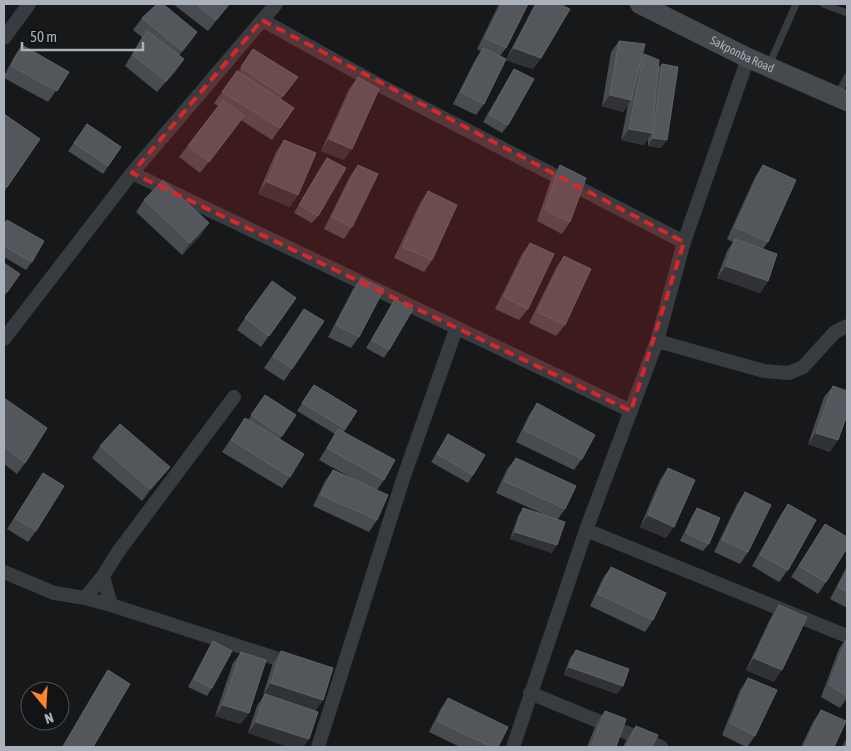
<svg xmlns="http://www.w3.org/2000/svg" width="851" height="751" font-family="'Asap Condensed',sans-serif">
  <rect width="100%" height="100%" fill="#17181a"/>
  <g fill="none" stroke-linecap="round" stroke-linejoin="round">
    <!-- service -->
    <path stroke="#383b3f" stroke-width="7" d="M823 4 847 13
      M769 65 796 4
      M837 96 847 77"/>
    <!-- minor -->
    <path stroke="#383b3f" stroke-width="14" d="M262 20 383 87 684 242
      M4 38 29 4
      M132 173 631 411
      M4 339 132 173 276 4
      M657 341 764 371 789 373 803 367 835 332 847 326
      M586 530 847 636
      M4 572 54 593 85 598 111 605 294 664
      M103 576 111 605
      M85 598 103 576 118 552 234 397
      M530 693 661 747
      M318 747 403 479 456 329
      M513 747 586 530 657 341 684 242 748 58"/>
    <!-- secondary -->
    <path stroke="#464a4f" stroke-width="20" id="s1" d="M640 4 748 58 847 101"/>
  </g>
  <!-- wall -->
  <path fill="#484b4f" d="M173 4H230L208 31Z
    M499 4H528L506 48 500 56 506 59 535 4H560L541 58 533 69 505 60 484 104 476 115 453 104 475 60 481 51 477 49Z
    M142 18 197 32 179 56 184 59 176 71 157 92 125 66 142 37 133 30Z
    M619 41 642 57 644 54 658 68 662 64 661 148 648 146V138L644 145 621 140 628 105 623 112 602 106 611 52Z
    M22 45 69 72 48 102 4 78V76L14 57Z
    M253 49 292 85 281 99 294 108 272 140 241 120 200 173 179 157 218 106 214 103 237 71 238 72Z
    M514 69 508 125 502 133 483 122 509 77Z
    M358 77 344 160 321 151 349 89Z
    M4 114 40 139 4 192Z
    M87 124 121 147 103 174 68 151Z
    M284 140 290 207 258 194 276 152Z
    M327 158 318 216 312 223 294 213 322 165Z
    M358 165 352 227 344 239 324 229 350 176Z
    M560 165 570 222 562 234 537 221 552 177Z
    M763 165 768 242 763 249 768 281 760 293 717 278 727 251 733 242 727 239 755 177Z
    M428 191 432 260 424 272 394 258 420 203Z
    M144 200 201 235 182 255 136 212Z
    M4 225 32 262 26 270 4 257Z
    M530 243 528 309 519 320 495 309 522 254Z
    M564 256 565 325 556 336 529 323 556 268Z
    M4 263 20 274 4 297Z
    M361 278 359 337 351 348 328 337 353 289Z
    M296 298 261 347 237 330 245 318Z
    M395 299 389 350 384 358 366 348 390 307Z
    M304 309 292 369 284 381 264 368Z
    M314 385 357 411 344 432 384 480 377 490V520L369 532 313 506 325 481 333 470 353 479 319 460 335 434 297 411Z
    M833 386 830 452 808 444 824 397Z
    M265 395 296 415 280 439 290 477 282 488 222 452 245 418 248 420Z
    M4 398 25 463 17 474 4 464Z
    M537 403 582 459 574 470 516 442 529 415Z
    M448 434 473 475 468 483 431 462Z
    M100 446 170 467 161 478 142 501 92 458Z
    M516 458 565 509 558 519 552 553 510 539 518 516 523 508 543 514 496 493 507 469Z
    M668 468 666 538 640 527 660 480Z
    M43 473 36 531 28 542 7 529Z
    M745 492 748 552 740 564 714 552 737 504Z
    M788 504V570L779 582 752 566 780 516Z
    M697 508 709 544 703 551 680 541 692 516Z
    M825 524 826 582 818 594 791 577Z
    M847 566V608L830 599Z
    M611 567 653 620 645 632 590 606 603 578Z
    M779 605 774 682 746 670 771 617Z
    M847 637V698L840 708 821 697 839 649Z
    M213 641 212 688 207 696 188 687 208 649Z
    M576 650 617 694 564 675 570 658Z
    M281 651 323 700 315 711 309 739 303 747H289L248 733 257 706 264 695H263L273 663Z
    M241 652V724L215 716 233 663Z
    M108 670 93 747H62L100 682Z
    M748 678 755 736 747 747H746L722 735 740 690Z
    M448 698 498 747H460L429 732 440 710Z
    M821 710 834 747H801L813 722Z
    M605 711 616 747H587L597 722Z
    M636 726 652 747H623L628 737Z
    M847 737V747H842Z"/>
  <!-- shaded-wall -->
  <path fill="#303235" d="M229 4H230L208 31 216 20Z
    M197 32 189 44 174 62 182 51Z
    M514 48 541 58 533 69 505 60Z
    M184 59 176 71 157 92Z
    M610 95 631 100 623 112 602 106Z
    M629 129 652 133 644 145 621 140Z
    M653 138 667 140 661 148 648 146Z
    M329 139 352 149 344 160 321 151Z
    M267 182 298 195 290 207 258 194Z
    M209 223 201 235 182 255 190 243Z
    M726 266 768 281 760 293 717 278Z
    M816 433 838 440 830 452 808 444Z
    M170 467 161 478 142 501 150 489Z
    M648 515 674 527 666 538 640 527Z
    M515 532 557 545 552 553 510 539Z
    M754 658 782 670 774 682 746 670Z
    M569 667 623 686 617 694 564 675Z
    M271 683 323 700 314 712 263 695Z
    M223 705 249 713 241 724 215 716Z
    M256 722 309 739 303 747H289L248 733Z"/>
  <!-- building -->
  <path fill="#53565b" stroke="#60646a" d="M157 4H163L197 32 182 51 142 18Z
    M196 4H229L216 20Z
    M502 4H528L506 48 485 38Z
    M536 4H560L570 9 541 58 514 48Z
    M147 31 184 59 166 81 133 55Z
    M619 41 645 44 631 100 610 95Z
    M22 45 69 72 57 91 11 66Z
    M483 48 506 59 484 104 461 92Z
    M253 49 298 77 283 96 241 67Z
    M644 54 659 60 652 133 629 129Z
    M662 64 678 67 667 140 653 138Z
    M514 69 534 79 508 125 489 115Z
    M237 71 294 108 280 128 222 92Z
    M358 77 379 89 352 149 329 139Z
    M223 100 244 116 209 162 188 146Z
    M4 114 40 139 7 187 4 184Z
    M87 124 121 147 108 166 74 143Z
    M284 140 316 153 298 195 267 182Z
    M327 158 346 168 318 216 299 205Z
    M358 165 378 174 352 227 332 217Z
    M560 165 586 178 570 222 545 210Z
    M763 165 796 180 768 242 735 227Z
    M163 180 209 223 190 243 144 200Z
    M428 191 457 205 432 260 403 247Z
    M7 220 44 241 32 262 4 246V225Z
    M735 239 777 254 768 281 726 266Z
    M530 243 554 254 528 309 504 297Z
    M564 256 591 269 565 325 537 312Z
    M4 263 20 274 7 292 4 290Z
    M361 278 384 289 359 337 336 325Z
    M272 281 296 298 269 336 245 318Z
    M395 299 413 309 389 350 372 340Z
    M304 309 324 321 292 369 273 356Z
    M314 385 357 411 345 429 302 403Z
    M833 386 847 391V415L838 440 816 433Z
    M265 395 296 415 282 436 251 415Z
    M4 398 47 428 25 463 4 446Z
    M537 403 595 435 582 459 524 430Z
    M245 418 304 454 290 477 231 440Z
    M120 424 170 467 150 489 100 446Z
    M338 429 395 460 384 480 327 448Z
    M448 434 485 455 473 475 437 454Z
    M516 458 576 486 565 509 504 481Z
    M668 468 695 480 674 527 648 515Z
    M333 470 388 495 377 520 321 495Z
    M43 473 64 486 36 531 15 518Z
    M745 492 771 505 748 552 722 540Z
    M788 504 816 520 788 570 760 555Z
    M523 508 565 522 557 545 515 532Z
    M697 508 720 518 709 544 686 533Z
    M825 524 847 537V548L826 582 799 566Z
    M611 567 666 593 653 620 598 594Z
    M847 570V592L838 587Z
    M779 605 807 617 782 670 754 658Z
    M847 637V696L829 685Z
    M213 641 232 651 212 688 194 679Z
    M576 650 629 669 623 686 569 667Z
    M281 651 333 668 323 700 271 683Z
    M241 652 266 660 249 713 223 705Z
    M108 670 130 684 93 747H63Z
    M748 678 777 690 755 736 730 723Z
    M265 694 318 712 309 739 256 722Z
    M448 698 508 727 498 747H492L437 721Z
    M821 710 846 721 834 747H804Z
    M605 711 626 719 616 747H591Z
    M636 726 658 735 652 747H626Z"/>
  <!-- marked area -->
  <path fill="#d62828" fill-opacity="0.2" stroke="#d62828" stroke-width="4" stroke-dasharray="10 6" stroke-linejoin="round" d="M262 20 684 242 631 411 132 173Z"/>
  <g text-anchor="middle" stroke-width="4.5" stroke-linejoin="round" paint-order="stroke">
    <!-- street labels -->
    <g font-size="12" fill="#a9b2ba" stroke="#121315">
      <text dy="4" stroke="none"><textPath href="#s1" startOffset="114">Sakponba Road</textPath></text>
    </g>
  </g>
  <!-- border -->
  <rect width="851" height="751" fill="none" stroke="#a9b2ba" stroke-width="10"/>
  <!-- north arrow -->
  <g transform="translate(45 706) rotate(162)"><circle r="24" fill="#121315" stroke="#4e5357"/>
  <path d="M0-4L9 19L0 12L-9 19Z" fill="#fd852b"/>
  <text y="-8" font-size="14" font-weight="bold" text-anchor="middle" fill="#a9b2ba">N</text>
  </g>
  <!-- scale -->
  <path d="M22 42v8h121v-8" fill="none" stroke="#a9b2ba" stroke-width="2.5"/>
  <text x="30" y="42" font-size="15" fill="#a9b2ba" stroke="#121315" stroke-width="4" paint-order="stroke">50 m</text>
</svg>
